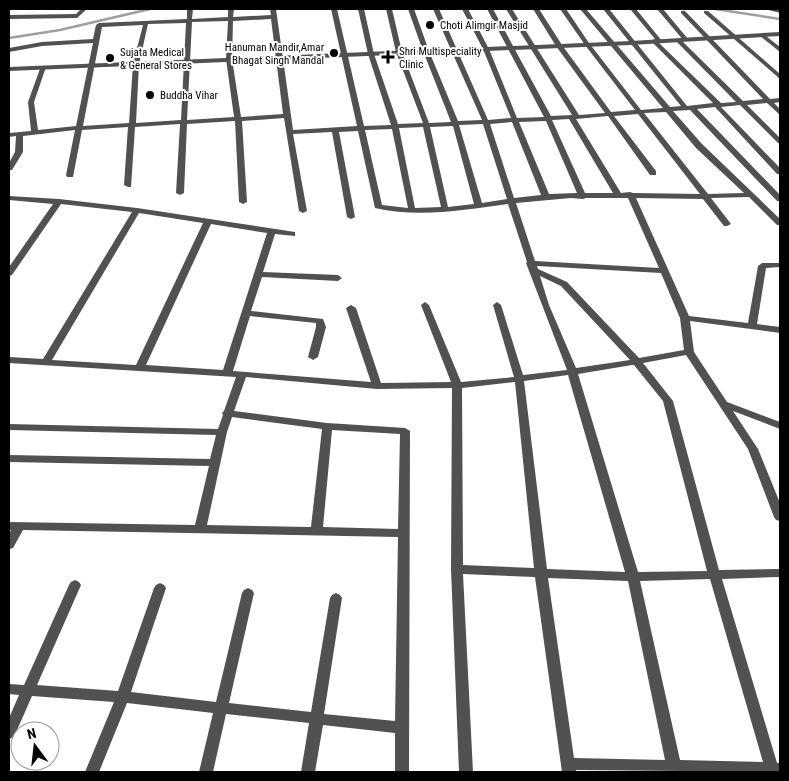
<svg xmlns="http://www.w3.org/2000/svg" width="789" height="781" font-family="'Roboto Condensed',sans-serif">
  <rect width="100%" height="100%" fill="#fff"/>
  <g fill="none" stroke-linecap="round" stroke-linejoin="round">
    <!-- stream -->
    <path stroke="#9f9f9f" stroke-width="2.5" d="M715 9 780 19
      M9 38 60 30 150 9"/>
    <!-- minor -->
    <path fill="#515151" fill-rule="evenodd" d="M81 9H87L77 18 9 19V15L76 14Z
      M187 9H193L192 19 228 17V9H234L233 17 271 15 270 9H276L293 130 357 126 331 9H337L364 126 391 125 368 54 358 9H364L374 54 398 124 423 123 396 52 386 9H392L402 52 429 123 451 122 423 51 408 9H414L429 51 458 121 482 120 433 9H439L488 120 511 118 483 49 462 9H468L489 49 517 118 544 117 487 9H493L551 116 572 115 506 9H512L579 115 605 113 556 46 533 9H539L562 45 611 112 635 110 585 45 560 9H566L589 43 641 110 663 108 580 9H586L670 107 681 106 603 9H609L687 106 713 103 652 42V40L655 39 630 9H636L662 41 659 43 721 103 736 102 676 41V39H680L743 101 763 99 681 13V11H685L770 99 780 98V102L774 103 780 109V115L767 103 747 105 780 138V144L778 143 740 105 721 107 780 168V174H777L715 107 697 109 780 195V201H777L690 110 673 111 702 144 780 219V225H777L749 197 711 198 731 224 727 226H724L703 199 636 198 689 316 748 323 758 266 762 263H780V267L766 268 757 324 780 327V333L690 321 694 352 727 402 780 422V429L733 411 758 449 780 503V521L776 520 774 517 748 449 686 355 643 363 673 401 719 570 780 569V577L722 579 777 763H780V772L576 770V772H562L535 577 463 574 473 772H459L451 569 452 388 377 389 246 377 234 411 327 423 405 428 410 431 409 772H395V733L323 725 315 772H301L309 723 226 714 213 772H199L213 713 127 703 99 772H85L114 702 32 696 14 737 9 739V718L19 695 9 694V684L24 685 69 585 71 582 75 580 79 582 81 585 37 685 118 691 154 588 156 585 160 583 164 585 166 588 131 692 216 702 242 593 244 590 248 588 252 590 254 593 229 703 311 712 330 598 332 595 336 593 340 595 342 598 324 714 395 721 398 537 23 530 13 548 9 549V534L11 530H9V522L195 525 209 466 9 462V455L210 459 216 435 9 430V424L218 429 223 415 222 413 224 411 236 377 9 363V357L43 359 132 212 61 204 12 275 9 276V267L53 204 9 200V196L59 199 137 208 295 232V236L275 234 263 272 338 275 342 278 338 281 262 277 251 311 323 319 326 327 318 357 313 360 308 357 316 327V323L250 316 233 371 371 382 346 308 351 305 356 308 381 383 451 382 421 305 425 302 429 305 461 382 514 377 493 305 497 302 501 305 523 375 567 370 526 263 527 262 508 204C464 210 419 218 375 208L358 131 339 132 355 217 351 219 347 217 332 132 293 134 307 211 303 213 299 211 284 118 242 121 247 202 243 204 239 202 235 121 187 124 184 193 180 195 176 193 180 124 135 127 131 187H128L124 185 128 127 82 130 73 177H67L66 175 75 130 23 136V152L12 170H9V163L15 152 16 136 9 137V133L31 131 28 102 41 66 46 67 34 102 38 130 76 126 93 43 42 46 9 52V48L42 42 93 39 96 25 99 23 187 19ZM271 19 283 114 241 117 232 59 233 21ZM228 21 226 59 234 117 187 120 192 22ZM186 23 181 120 136 123 139 64 148 24ZM143 25 133 64 129 123 83 126 102 27ZM666 112 696 148 744 193 708 194 644 113ZM638 114 700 194 633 193 630 192 621 193 576 119 608 116 650 175H656V171L614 116ZM569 119 613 193H585L552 120ZM546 121 577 193 549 194 519 122ZM512 122 541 195 514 198 490 124ZM483 124 507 199 482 203 459 125ZM453 126 474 204 448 207 430 127ZM423 127 441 207 415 208 399 128ZM392 129 408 208 382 205 365 130ZM571 198 583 199 586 198H628L659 268 535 261 516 203ZM139 213 203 223 136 365 52 360ZM211 224 267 233 223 370 146 365ZM537 266 661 273 680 318 684 350 639 358 567 282 538 269ZM540 276 561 286 630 360 576 368 549 305ZM632 365H634L663 401 707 571 638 572 578 374ZM568 375 625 572 547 569 524 381ZM515 382 534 568 463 565 462 388ZM232 417 322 429 311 527 207 525 227 432ZM332 430 400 434 398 529 323 527ZM548 578 628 581 665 760 574 758ZM710 579 763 762 680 760 640 581Z
      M657 9H663L688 39V41H684Z
      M765 9H780V13Z
      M704 11H708L780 74V79L704 13Z
      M762 33 780 47V52L760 36 759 35Z"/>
    <!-- tertiary -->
    <path fill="#515151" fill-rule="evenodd" d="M780 32V36L631 45 9 71V67L631 41Z"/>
  </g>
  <!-- markers -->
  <g fill="#000" stroke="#fff" stroke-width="2">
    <circle cx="430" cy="25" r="5"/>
    <circle cx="334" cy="53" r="5"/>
    <path d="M385.5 49.5h5v5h5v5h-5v5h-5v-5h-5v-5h5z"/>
    <circle cx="110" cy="58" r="5"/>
    <circle cx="150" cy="95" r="5"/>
  </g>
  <g text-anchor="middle" stroke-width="4" stroke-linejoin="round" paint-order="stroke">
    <!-- far-poi labels -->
    <g font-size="11" fill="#000" stroke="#fff" text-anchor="start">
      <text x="440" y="29">Choti Alimgir Masjid</text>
      <text x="324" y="51" text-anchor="end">Hanuman Mandir,Amar<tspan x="324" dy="13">Bhagat Singh Mandal</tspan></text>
      <text x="399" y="55">Shri Multispeciality<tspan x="399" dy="13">Clinic</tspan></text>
      <text x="120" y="56">Sujata Medical<tspan x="120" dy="13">&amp; General Stores</tspan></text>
      <text x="160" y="99">Buddha Vihar</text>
    </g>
  </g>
  <!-- border -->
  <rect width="789" height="781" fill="none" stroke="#000000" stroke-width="20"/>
  <!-- north arrow -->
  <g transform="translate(35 746) rotate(345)"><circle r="24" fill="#ffffff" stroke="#999999"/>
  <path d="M0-4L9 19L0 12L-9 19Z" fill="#000000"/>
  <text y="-8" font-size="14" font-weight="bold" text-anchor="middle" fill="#000000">N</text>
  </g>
</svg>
